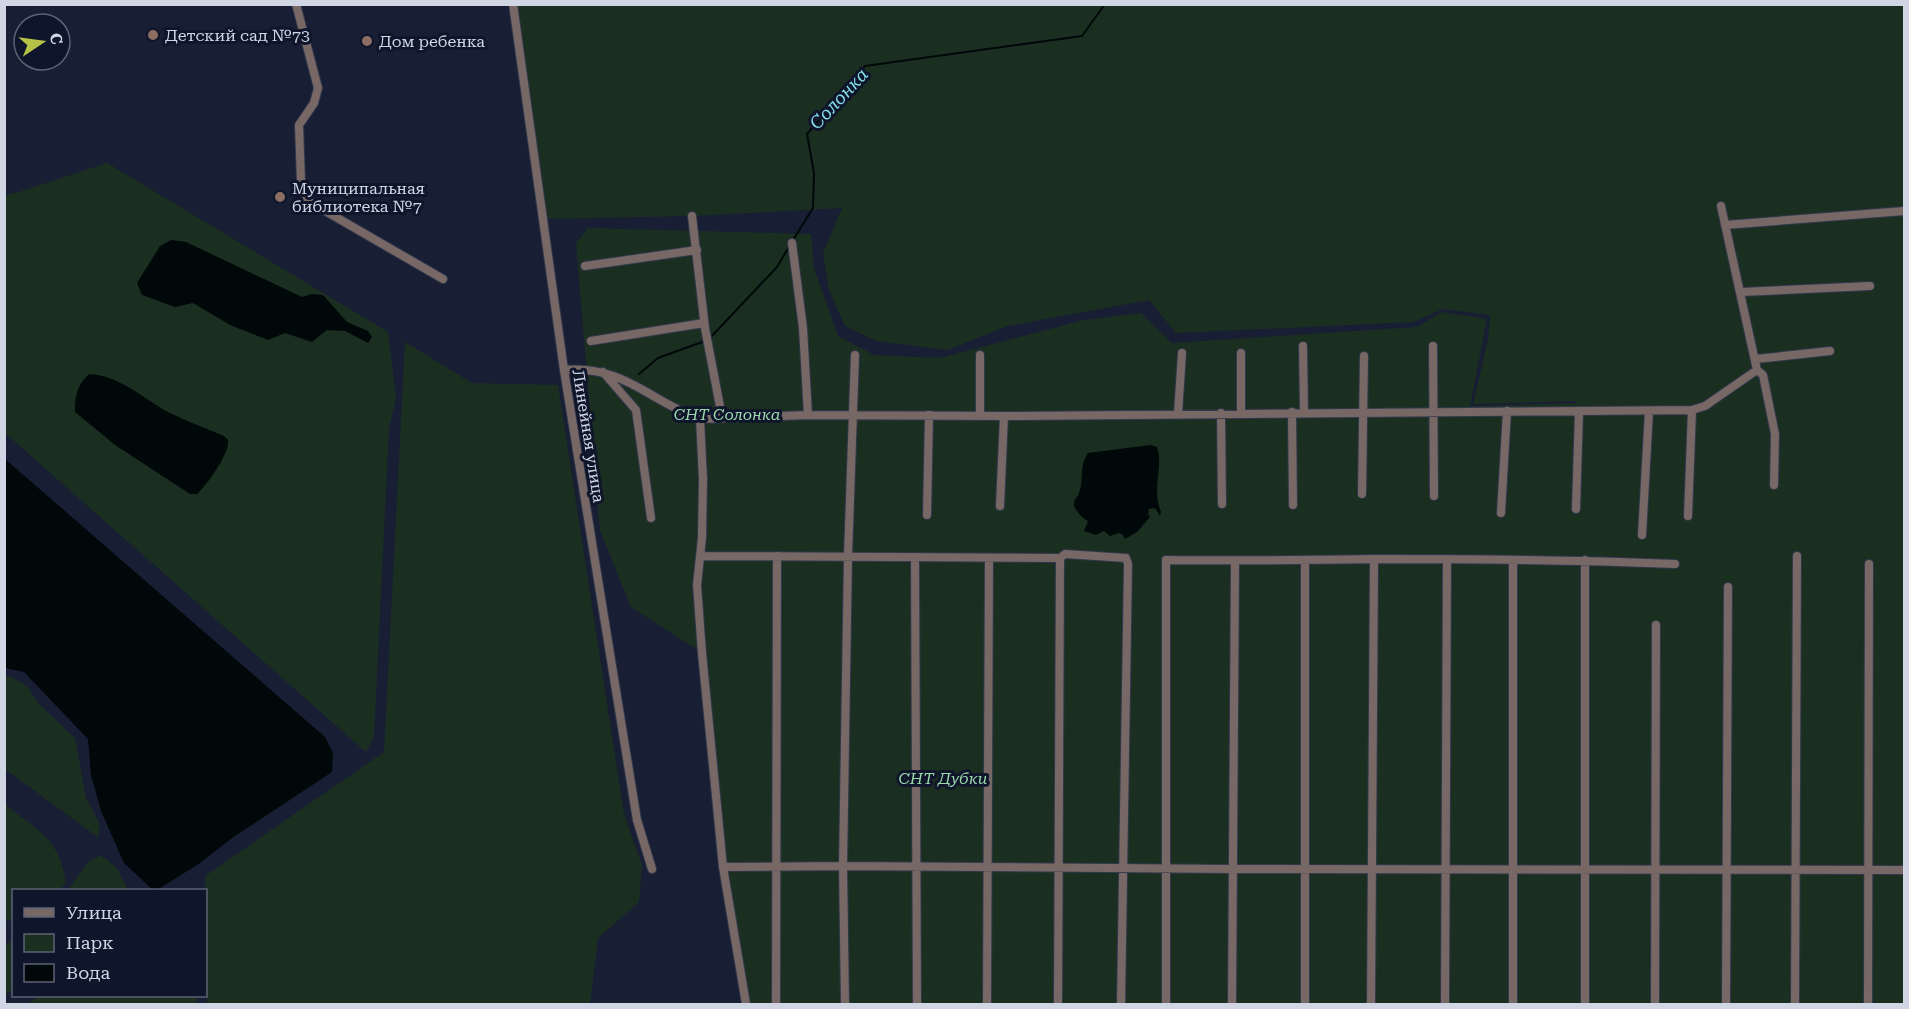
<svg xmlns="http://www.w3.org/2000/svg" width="1909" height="1009" font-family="'Roboto Serif',serif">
  <rect width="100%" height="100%" fill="#181e34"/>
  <!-- green -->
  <path fill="#1b2f21" d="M513 5H1904V1004H742L723 896V867L702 653 631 607 600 530 576 243 588 228 811 234 814 268 838 336 874 355 940 358 1084 320 1141 313 1172 343 1417 327 1442 312 1487 319 1470 406 1576 403 1575 401 1473 404 1488 340 1490 315 1443 309 1413 322 1176 333 1149 300 1008 326 947 350 876 341 845 326 829 290 823 253 842 208 692 216 543 219Z
    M107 163 388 332 396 397 389 429 374 736 366 752 5 433V195L19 192Z
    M405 342 472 383 558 385 624 814 642 865 639 902 598 938 590 1004H207L205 876 384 752Z
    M5 677H11L27 686 38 703 75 738 86 798 99 822V838L5 769Z
    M4 803C37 832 58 834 66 883L60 890H14L13 919 5 922Z
    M101 855 117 868 128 890H68L87 863Z
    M13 939V989L5 995V945Z
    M40 996H196L197 1004H27Z"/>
  <!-- water -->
  <path fill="#00080a" d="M171 240 186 242 302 297 311 294 323 295 347 322 368 331 372 337 368 343 345 331 327 330 312 342 285 333 268 340 230 325 193 303 175 307 142 295 137 283 160 246Z
    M89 374C119 375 144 399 168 412 186 421 206 428 224 436L228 440C230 453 207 485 197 494H190L115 445 75 412C75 395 77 386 89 374Z
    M1150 445 1157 447C1164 468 1151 488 1161 512L1160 516 1155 508 1149 509 1148 514 1150 517 1137 532 1125 539 1123 535 1119 533 1110 536 1104 531 1096 535 1084 531 1088 521C1083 519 1078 513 1075 508 1072 502 1076 499 1078 495 1085 481 1078 467 1088 453Z
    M5 459 325 737 333 753 332 772 232 838 200 863 157 890H153L124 863 101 811 91 775 88 739 24 672 5 668Z"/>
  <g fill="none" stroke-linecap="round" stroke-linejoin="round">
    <!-- stream -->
    <path stroke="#00080a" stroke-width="2" d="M793 240 813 208 814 173 807 134 865 66 1082 36 1105 4
      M710 338 777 267 790 245
      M639 374 658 358 705 341"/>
    <!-- minor casing -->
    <g stroke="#32384d" stroke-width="10">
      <path id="minor" d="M296 4 318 88 314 103 299 125 301 182 308 201 443 279
        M513 4 564 370 637 820 652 869
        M1721 206 1757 370 1763 375 1775 434 1774 485
        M692 216 705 328 722 417
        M1725 225 1904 211
        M792 243 803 328 808 415
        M585 266 697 250
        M1741 292 1870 286
        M591 341 704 323
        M1303 346 1304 412
        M1433 346 1434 496
        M1756 359 1830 351
        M564 370C624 365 649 401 700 419L808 415 1004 416 1692 410 1705 406 1757 370
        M603 372 636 410 651 518
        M1292 412 1293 505
        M1221 413 1222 504
        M1241 413V353
        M1178 414 1182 353
        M980 415V355
        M700 419 703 479 702 538 697 585 702 653 723 867 746 1004
        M1362 494 1364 356
        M1000 506 1004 416
        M1576 509 1579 412
        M1501 513 1507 411
        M927 515 929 415
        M1688 516 1692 410
        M1642 535 1649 411
        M700 556 1060 558 1065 554 1126 558 1128 564 1121 1004
        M915 557 917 1004
        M1305 560V1004
        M723 867 843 866 1233 869 1904 870
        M776 1004 777 556
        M845 1004 843 866 848 556 855 355
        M987 1004 989 558
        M1058 1004 1060 558
        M1166 1004V560C1236 561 1305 560 1375 559 1475 559 1575 560 1675 564
        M1232 1004 1235 561
        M1371 1004 1374 562
        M1445 1004 1447 559
        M1513 1004V560
        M1585 1004V560
        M1655 1004 1656 625
        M1726 1004 1728 587
        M1795 1004 1797 556
        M1868 1004 1869 564"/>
    </g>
    <!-- minor -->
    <use href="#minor" stroke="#776866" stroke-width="8"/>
  </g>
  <!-- markers -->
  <g fill="#8d6e63" stroke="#0f152a" stroke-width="2">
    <circle cx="153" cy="35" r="6"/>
    <circle cx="367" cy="41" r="6"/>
    <circle cx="280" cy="197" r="6"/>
  </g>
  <g text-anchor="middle" stroke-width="6" stroke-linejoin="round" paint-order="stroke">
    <!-- poi labels -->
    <g font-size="16" fill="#d1d6e5" stroke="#0f152a" text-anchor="start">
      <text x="165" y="41">Детский сад №73</text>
      <text x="379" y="47">Дом ребенка</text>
      <text x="292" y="194">Муниципальная<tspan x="292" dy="18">библиотека №7</tspan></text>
    </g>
    <!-- park labels -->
    <g font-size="16" font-style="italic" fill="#9ad7ab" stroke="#0f152a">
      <text x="727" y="420">СНТ Солонка</text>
      <text x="943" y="784">СНТ Дубки</text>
    </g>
    <!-- street labels -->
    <g font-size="16" fill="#d1d6e5" stroke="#0f152a">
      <text transform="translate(589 436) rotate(81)" y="6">Линейная улица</text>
    </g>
    <!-- water labels -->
    <g font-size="18" font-style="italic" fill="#85dfeb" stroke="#0f152a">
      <text transform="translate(839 99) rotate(-47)" y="6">Солонка</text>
    </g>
  </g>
  <!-- border -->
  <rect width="1909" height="1009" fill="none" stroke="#d1d6e5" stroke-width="12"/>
  <!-- legend -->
  <rect x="12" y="889" width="195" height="108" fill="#0f152a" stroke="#5d6275" stroke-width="1.5"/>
  <rect x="24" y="908" width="30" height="9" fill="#776866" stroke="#5d6275" stroke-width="1.5"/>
  <text x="66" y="919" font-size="18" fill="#d1d6e5">Улица</text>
  <rect x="24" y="934" width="30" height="18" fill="#1b2f21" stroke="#5d6275" stroke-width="1.5"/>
  <text x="66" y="949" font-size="18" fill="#d1d6e5">Парк</text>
  <rect x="24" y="964" width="30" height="18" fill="#00080a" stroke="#5d6275" stroke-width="1.5"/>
  <text x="66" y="979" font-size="18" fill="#d1d6e5">Вода</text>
  <!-- north arrow -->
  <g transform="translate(42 42) rotate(77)"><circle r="28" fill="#0f152a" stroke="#5d6275" stroke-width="1.5"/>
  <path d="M0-4.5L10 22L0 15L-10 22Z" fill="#b6c148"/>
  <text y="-9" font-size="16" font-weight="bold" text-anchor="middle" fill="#d1d6e5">С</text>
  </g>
</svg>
